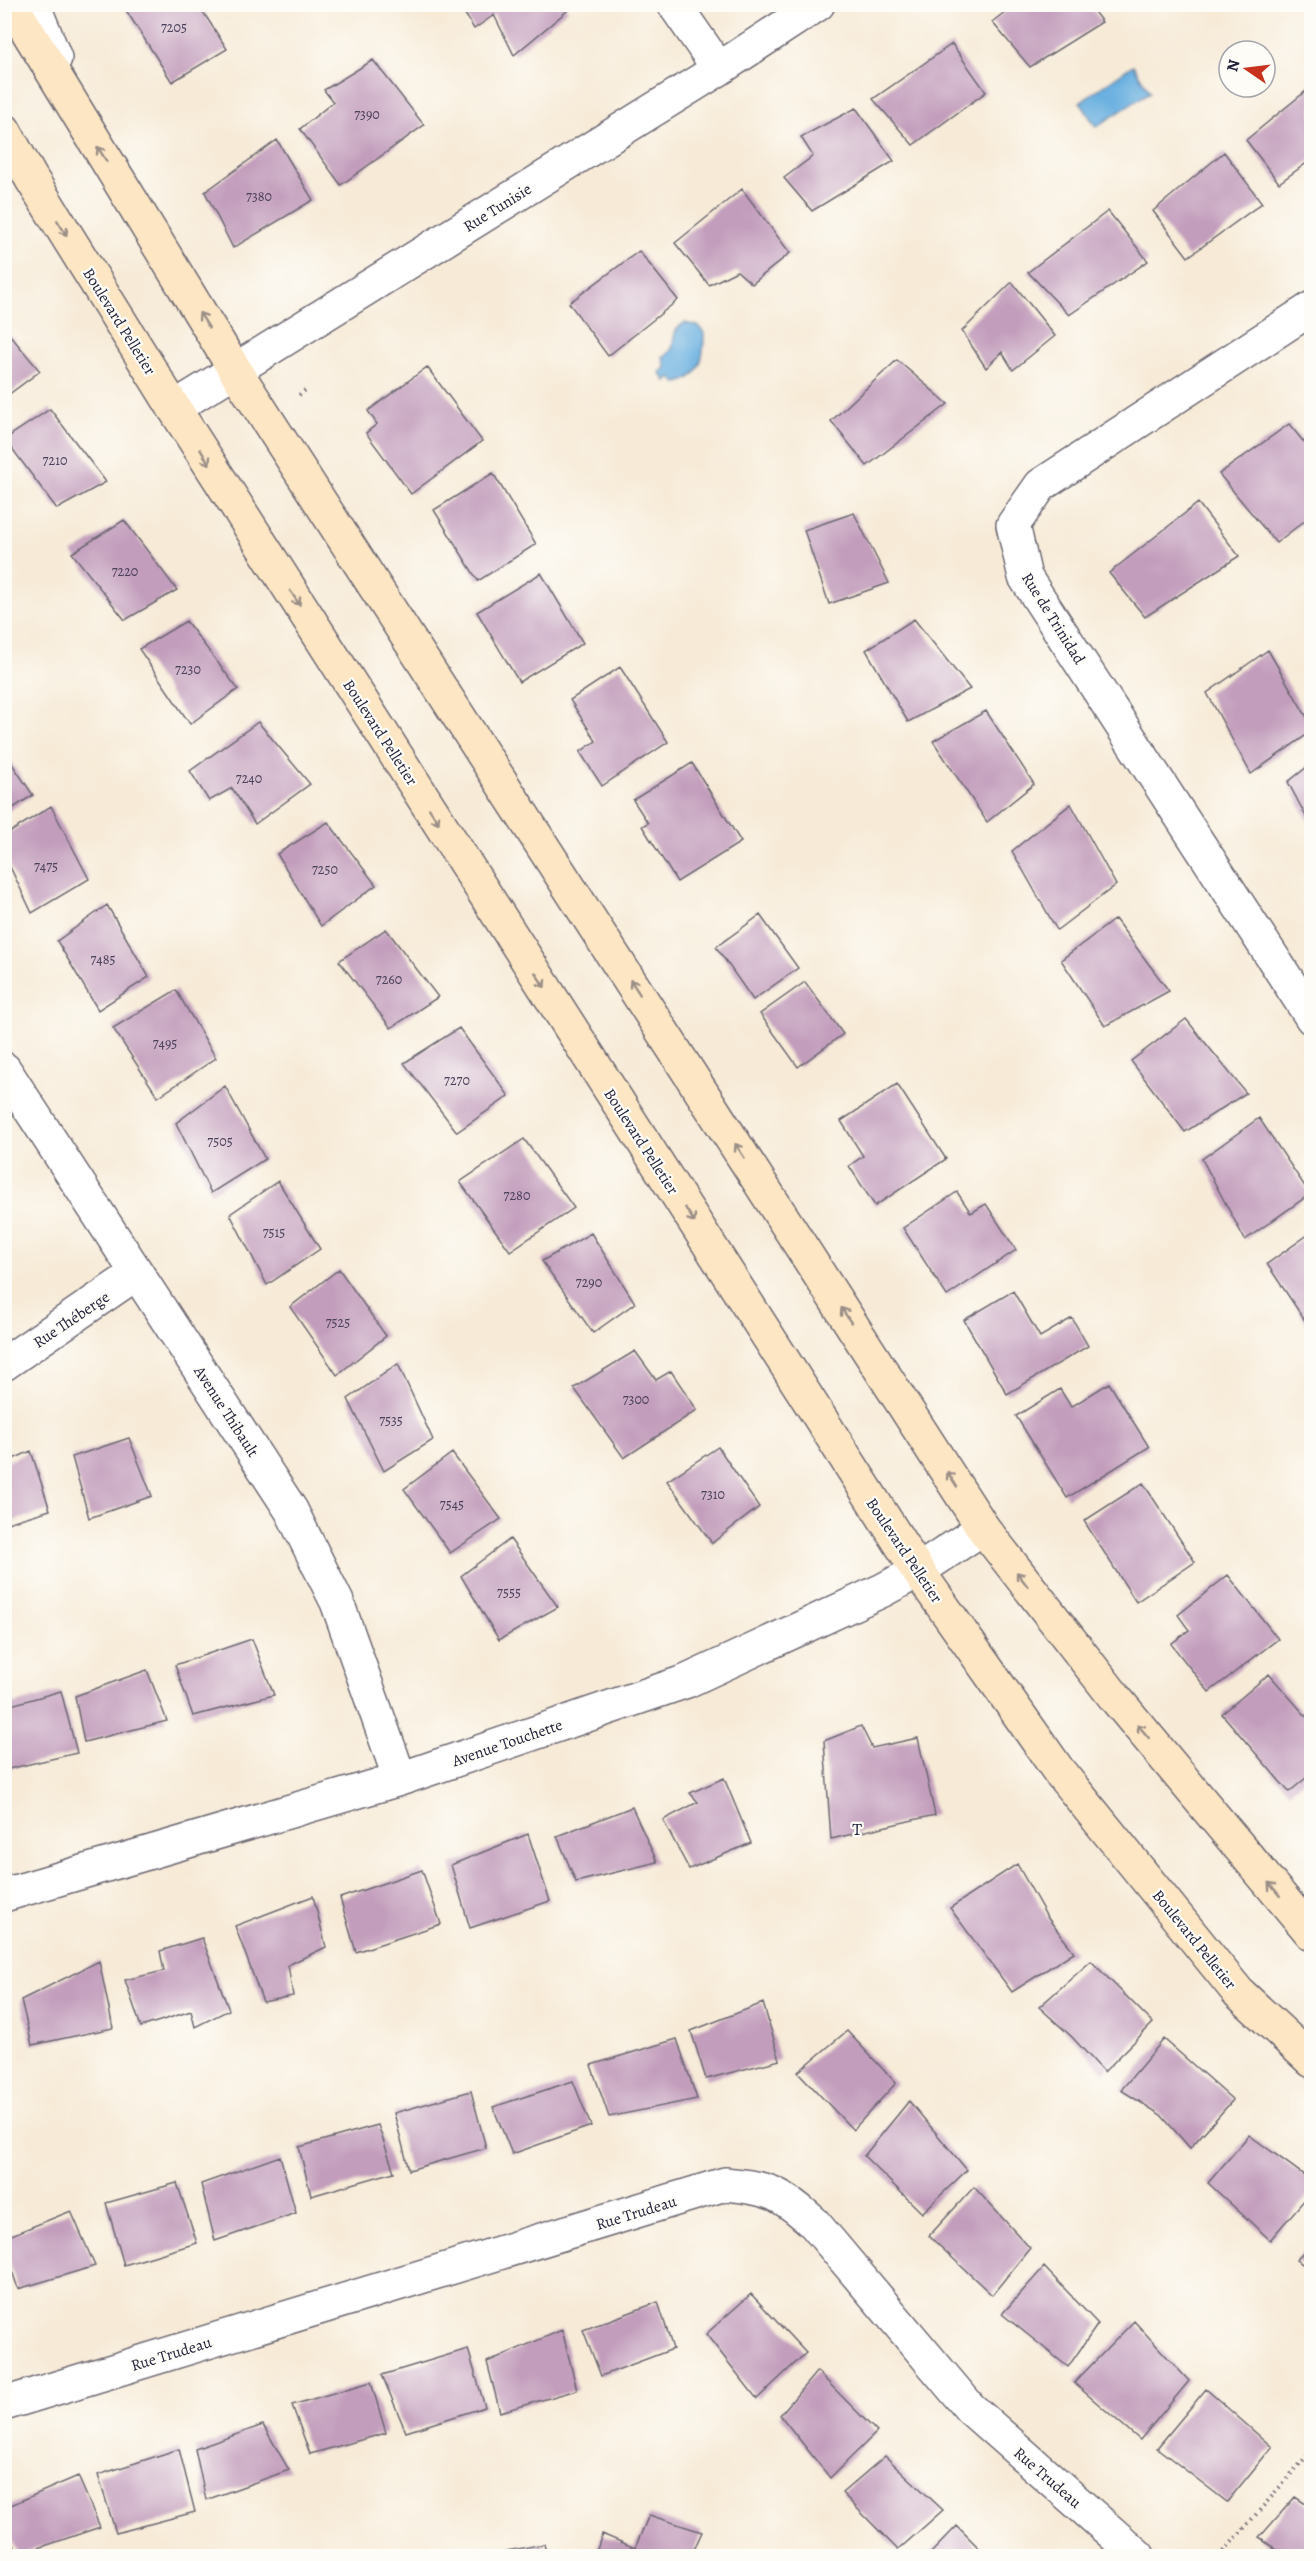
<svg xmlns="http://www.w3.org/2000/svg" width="1316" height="2561" font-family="Alegreya,serif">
  <rect width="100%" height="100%" fill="#fdfcf7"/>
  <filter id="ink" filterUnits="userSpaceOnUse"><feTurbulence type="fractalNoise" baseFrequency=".0167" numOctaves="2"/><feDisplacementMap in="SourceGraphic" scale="12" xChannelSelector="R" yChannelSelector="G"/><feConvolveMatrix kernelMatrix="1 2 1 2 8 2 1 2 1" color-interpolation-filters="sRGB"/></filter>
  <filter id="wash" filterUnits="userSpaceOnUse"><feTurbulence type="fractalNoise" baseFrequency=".008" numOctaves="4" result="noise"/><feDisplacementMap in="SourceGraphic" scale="24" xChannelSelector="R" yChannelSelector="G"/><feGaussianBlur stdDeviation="1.35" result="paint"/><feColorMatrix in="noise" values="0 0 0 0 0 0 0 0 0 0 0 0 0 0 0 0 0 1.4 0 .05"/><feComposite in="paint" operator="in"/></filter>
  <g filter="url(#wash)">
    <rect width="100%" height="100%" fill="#f7ebd8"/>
    <!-- water -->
    <path fill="#6ab0e0" stroke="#46698e" stroke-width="1.5" d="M1133 65 1150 92 1096 127 1080 102Z
      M685 323 698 326 704 333C704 354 702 379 677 383L670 377 666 381 660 372 666 368 663 358 672 349C675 338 672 329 685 323Z"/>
    <g id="blocks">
      <!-- building -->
      <path fill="#c29dbc" d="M122 4H198L227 49 172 82Z
        M459 4H564L568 10 514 55 494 15 474 29Z
        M1015 4H1088L1102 22 1030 67 992 22Z
        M952 44 986 92 913 145 873 99Z
        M373 60 424 125 341 185 300 129 333 102 324 90Z
        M1312 86V159L1279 183 1246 140Z
        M856 108 894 161 812 211 784 178 813 156 801 137Z
        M277 140 313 200 233 248 205 192Z
        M1224 152 1262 203 1188 257 1153 211Z
        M742 189 790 253 752 284 737 271 709 285 675 243Z
        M1108 211 1148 261 1069 315 1028 272Z
        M639 251 678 300 608 356 569 303Z
        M1012 282 1055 336 1013 370 1002 352 986 368 962 331Z
        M4 328 40 371 4 398Z
        M897 360 948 404 867 466 831 421Z
        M427 367 482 441 411 494 366 433 377 424 368 411Z
        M50 409 106 482 57 509 5 439Z
        M1289 424 1312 452V515L1276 543 1219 474Z
        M493 473 536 544 478 581 434 510Z
        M1198 503 1239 556 1145 617 1109 573Z
        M854 513 889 583 829 604 804 530Z
        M124 520 177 590 125 620 72 553Z
        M541 573 583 643 519 682 477 612Z
        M914 619 970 689 908 722 866 650Z
        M186 621 238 689 190 724 139 649Z
        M1268 650 1312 726V731L1251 774 1207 693Z
        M620 667 668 742 602 786 580 752 596 741 570 700Z
        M986 711 1034 784 987 822 933 741Z
        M258 722 310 784 255 824 232 788 209 801 190 771Z
        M4 752 33 795 4 814Z
        M692 763 741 842 677 882 642 826 648 823 633 800Z
        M1312 763V828L1288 782Z
        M1071 804 1116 885 1057 930 1012 851Z
        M51 806 89 879 32 913 4 854V836Z
        M328 822 376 885 321 926 277 854Z
        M107 905 149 977 98 1010 57 941Z
        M760 915 798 968 753 1000 716 947Z
        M1115 919 1169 991 1105 1026 1061 960Z
        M386 929 438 997 391 1028 339 961Z
        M805 982 843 1034 798 1067 760 1014Z
        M176 990 216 1058 158 1097 113 1028Z
        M1186 1019 1246 1093 1185 1132 1131 1061Z
        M459 1028 509 1096 457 1132 404 1063Z
        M897 1084 946 1159 875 1206 849 1166 863 1156 841 1121Z
        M225 1086 265 1159 211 1193 176 1123Z
        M1259 1118 1310 1194 1245 1240 1202 1159Z
        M524 1139 574 1208 510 1251 460 1182Z
        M278 1181 320 1249 267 1285 230 1214Z
        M957 1192 971 1213 986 1204 1016 1250 947 1296 903 1228Z
        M1312 1232V1331L1267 1264Z
        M591 1233 635 1303 593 1333 542 1261Z
        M339 1269 386 1336 337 1375 290 1307Z
        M1013 1291 1040 1337 1072 1318 1088 1346 1007 1394 964 1320Z
        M635 1351 656 1380 671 1371 697 1410 624 1458 574 1388Z
        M398 1364 433 1440 384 1471 348 1399Z
        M1109 1383 1149 1447 1067 1498 1016 1416 1060 1389 1071 1407Z
        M129 1438 152 1496 89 1518 72 1457Z
        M718 1447 759 1507 712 1543 667 1481Z
        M31 1451 50 1510 4 1524V1463Z
        M452 1453 501 1519 450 1553 404 1489Z
        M1143 1483 1195 1562 1136 1602 1084 1521Z
        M510 1539 558 1607 499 1640 461 1576Z
        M1228 1575 1278 1639 1209 1692 1171 1644 1189 1630 1178 1615Z
        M252 1639 274 1695 193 1716 175 1665Z
        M147 1670 167 1721 84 1742 75 1696Z
        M1269 1674 1312 1723V1773L1289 1792 1222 1714Z
        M61 1691 77 1753 4 1770V1707Z
        M861 1726 872 1748 918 1738 935 1815 831 1839 824 1741Z
        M724 1778 751 1843 689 1869 663 1820 698 1802 690 1793Z
        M632 1807 657 1862 576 1882 557 1836Z
        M528 1834 550 1901 470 1928 451 1865Z
        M1017 1864 1047 1917 1074 1952 1012 1992 950 1908Z
        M422 1870 441 1924 356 1952 340 1898Z
        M313 1896 326 1947 288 1965 293 1996 263 2002 235 1926Z
        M202 1938 229 2010 195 2027 191 2011 141 2027 125 1980 164 1971 160 1951Z
        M99 1961 113 2028 32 2045 21 2000Z
        M1091 1961 1153 2023 1104 2072 1072 2037 1039 2007Z
        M763 2003 780 2060 706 2079 691 2031Z
        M847 2031 896 2083 853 2130 798 2072Z
        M677 2039 697 2099 609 2117 591 2065Z
        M1164 2039 1233 2100 1190 2148 1161 2115 1121 2090Z
        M4 2041 14 2071 4 2074Z
        M573 2081 591 2126 512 2154 493 2107Z
        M471 2091 486 2148 409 2170 394 2113Z
        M909 2101 967 2170 922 2213 864 2156Z
        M378 2125 394 2172 311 2196 299 2147Z
        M1249 2135 1312 2181V2191L1270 2240 1208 2183Z
        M280 2156 296 2213 215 2241 201 2184Z
        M177 2183 197 2243 124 2265 106 2203Z
        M974 2187 1030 2248 992 2295 929 2236Z
        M71 2211 95 2266 18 2289 4 2246V2238Z
        M1312 2244V2270L1296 2260Z
        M1044 2267 1098 2324 1068 2367 1002 2314Z
        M751 2294 806 2353 757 2399 706 2334Z
        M658 2302 673 2349 601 2376 583 2330Z
        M1134 2321 1189 2381 1140 2440 1074 2383Z
        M562 2330 577 2390 500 2412 487 2362Z
        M468 2349 485 2407 406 2432 382 2375Z
        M817 2371 877 2432 830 2478 780 2415Z
        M371 2382 386 2433 310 2454 292 2405Z
        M1206 2389 1272 2447 1227 2502 1157 2448Z
        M263 2425 289 2470 206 2500 195 2449Z
        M179 2449 195 2512 116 2533 98 2475Z
        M885 2456 943 2510 898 2550 842 2493Z
        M78 2476 100 2527 18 2555 4 2520V2508Z
        M1295 2497 1312 2508V2556H1287L1259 2538Z
        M649 2515 702 2532 691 2556H595L602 2534 635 2548Z
        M957 2526 987 2556H928Z
        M544 2544 547 2556H508L506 2551Z"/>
    </g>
  </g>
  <g filter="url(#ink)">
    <use href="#blocks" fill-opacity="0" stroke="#6d6872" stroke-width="1.5"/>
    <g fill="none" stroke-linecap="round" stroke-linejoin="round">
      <!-- street casing -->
      <g stroke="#6d6872" stroke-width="36">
        <path id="street" d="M33 4 55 58
          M674 4 719 69
          M1312 308 1041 485 1013 525 1025 577 1312 1018
          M174 408 719 69 818 4
          M4 1069 291 1510 337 1602 400 1779
          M4 1364 137 1273
          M4 1895 400 1779 687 1681 883 1590 918 1571 983 1528
          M4 2404 725 2184C770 2188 781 2193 814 2223L970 2408 1138 2556"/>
      </g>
      <!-- secondary casing -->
      <g stroke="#6d6872" stroke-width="36">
        <path id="secondary" d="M11 4 235 370 983 1528 1116 1699 1312 1934
          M4 130 31 178 174 408 918 1571 1058 1770 1238 1992 1312 2061"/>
      </g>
      <!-- path -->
      <path stroke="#6d6872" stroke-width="4" stroke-dasharray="1.5 4.5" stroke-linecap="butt" d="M299 395 308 388
        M1220 2556 1312 2450"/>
      <!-- street -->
      <use href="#street" stroke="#fff" stroke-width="33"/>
      <!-- secondary -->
      <use href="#secondary" stroke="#fce6c4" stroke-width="33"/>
    </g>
    <!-- one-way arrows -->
    <defs><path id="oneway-shaft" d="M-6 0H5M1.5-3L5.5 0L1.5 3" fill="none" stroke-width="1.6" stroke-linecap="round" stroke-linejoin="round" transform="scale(1.5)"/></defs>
    <g stroke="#9a8e86">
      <use href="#oneway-shaft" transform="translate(102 154) rotate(-122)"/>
      <use href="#oneway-shaft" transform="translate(62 228) rotate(58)"/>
      <use href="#oneway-shaft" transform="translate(204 320) rotate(-122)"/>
      <use href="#oneway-shaft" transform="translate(205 457) rotate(58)"/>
      <use href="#oneway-shaft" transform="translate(295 598) rotate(57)"/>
      <use href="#oneway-shaft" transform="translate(434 816) rotate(57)"/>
      <use href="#oneway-shaft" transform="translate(540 980) rotate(57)"/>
      <use href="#oneway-shaft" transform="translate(635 987) rotate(-123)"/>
      <use href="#oneway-shaft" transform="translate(740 1151) rotate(-123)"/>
      <use href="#oneway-shaft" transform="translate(690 1215) rotate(57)"/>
      <use href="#oneway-shaft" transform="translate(846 1315) rotate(-123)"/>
      <use href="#oneway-shaft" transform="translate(952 1479) rotate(-123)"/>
      <use href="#oneway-shaft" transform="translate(1022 1579) rotate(-127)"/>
      <use href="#oneway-shaft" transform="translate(1143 1731) rotate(-130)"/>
      <use href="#oneway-shaft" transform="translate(1274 1889) rotate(-130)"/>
    </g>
  </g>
  <g text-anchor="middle" stroke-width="4.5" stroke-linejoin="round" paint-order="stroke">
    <!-- number labels -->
    <g font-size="14" fill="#4a415b">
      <text x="174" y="32">7205</text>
      <text x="367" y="119">7390</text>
      <text x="259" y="201">7380</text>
      <text x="55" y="465">7210</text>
      <text x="125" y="576">7220</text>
      <text x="188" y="674">7230</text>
      <text x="249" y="783">7240</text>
      <text x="46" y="871">7475</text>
      <text x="325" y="874">7250</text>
      <text x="103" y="964">7485</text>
      <text x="389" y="984">7260</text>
      <text x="165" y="1048">7495</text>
      <text x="457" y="1085">7270</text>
      <text x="220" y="1146">7505</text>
      <text x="517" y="1200">7280</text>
      <text x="274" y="1237">7515</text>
      <text x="589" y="1287">7290</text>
      <text x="338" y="1327">7525</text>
      <text x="636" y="1404">7300</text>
      <text x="391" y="1425">7535</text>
      <text x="713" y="1499">7310</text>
      <text x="452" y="1509">7545</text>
      <text x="509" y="1597">7555</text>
    </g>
    <!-- street labels -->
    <g font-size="16" fill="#22223b" stroke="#fdfcf7">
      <text transform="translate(497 207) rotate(-32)" y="6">Rue Tunisie</text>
      <text transform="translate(120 321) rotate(58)" y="6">Boulevard Pelletier</text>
      <text transform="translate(1054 618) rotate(58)" y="6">Rue de Trinidad</text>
      <text transform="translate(381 732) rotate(57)" y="6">Boulevard Pelletier</text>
      <text transform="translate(642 1141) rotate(57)" y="6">Boulevard Pelletier</text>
      <text transform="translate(71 1319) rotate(-34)" y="6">Rue Théberge</text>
      <text transform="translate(227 1411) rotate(57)" y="6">Avenue Thibault</text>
      <text transform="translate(905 1550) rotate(56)" y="6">Boulevard Pelletier</text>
      <text transform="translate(507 1742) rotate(-19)" y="6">Avenue Touchette</text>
      <text transform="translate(1195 1939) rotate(51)" y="6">Boulevard Pelletier</text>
      <text transform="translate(636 2212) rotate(-17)" y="6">Rue Trudeau</text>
      <text transform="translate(171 2353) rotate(-17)" y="6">Rue Trudeau</text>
      <text transform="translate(1048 2477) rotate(41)" y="6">Rue Trudeau</text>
    </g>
    <!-- neighbourhood labels -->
    <g font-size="18" letter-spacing="1.5" fill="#22223b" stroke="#fdfcf7">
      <text x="858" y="1835">T</text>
    </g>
  </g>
  <!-- margin -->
  <rect width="1316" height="2561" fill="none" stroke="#fdfcf7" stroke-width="24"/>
  <!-- north arrow -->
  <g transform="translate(1247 69) rotate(284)"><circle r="28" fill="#fdfcf7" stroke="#a5a5ac" stroke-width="1.5"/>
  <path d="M0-4.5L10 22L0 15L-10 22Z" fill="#c8321e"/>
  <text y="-9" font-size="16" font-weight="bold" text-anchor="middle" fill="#22223b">N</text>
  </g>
</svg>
